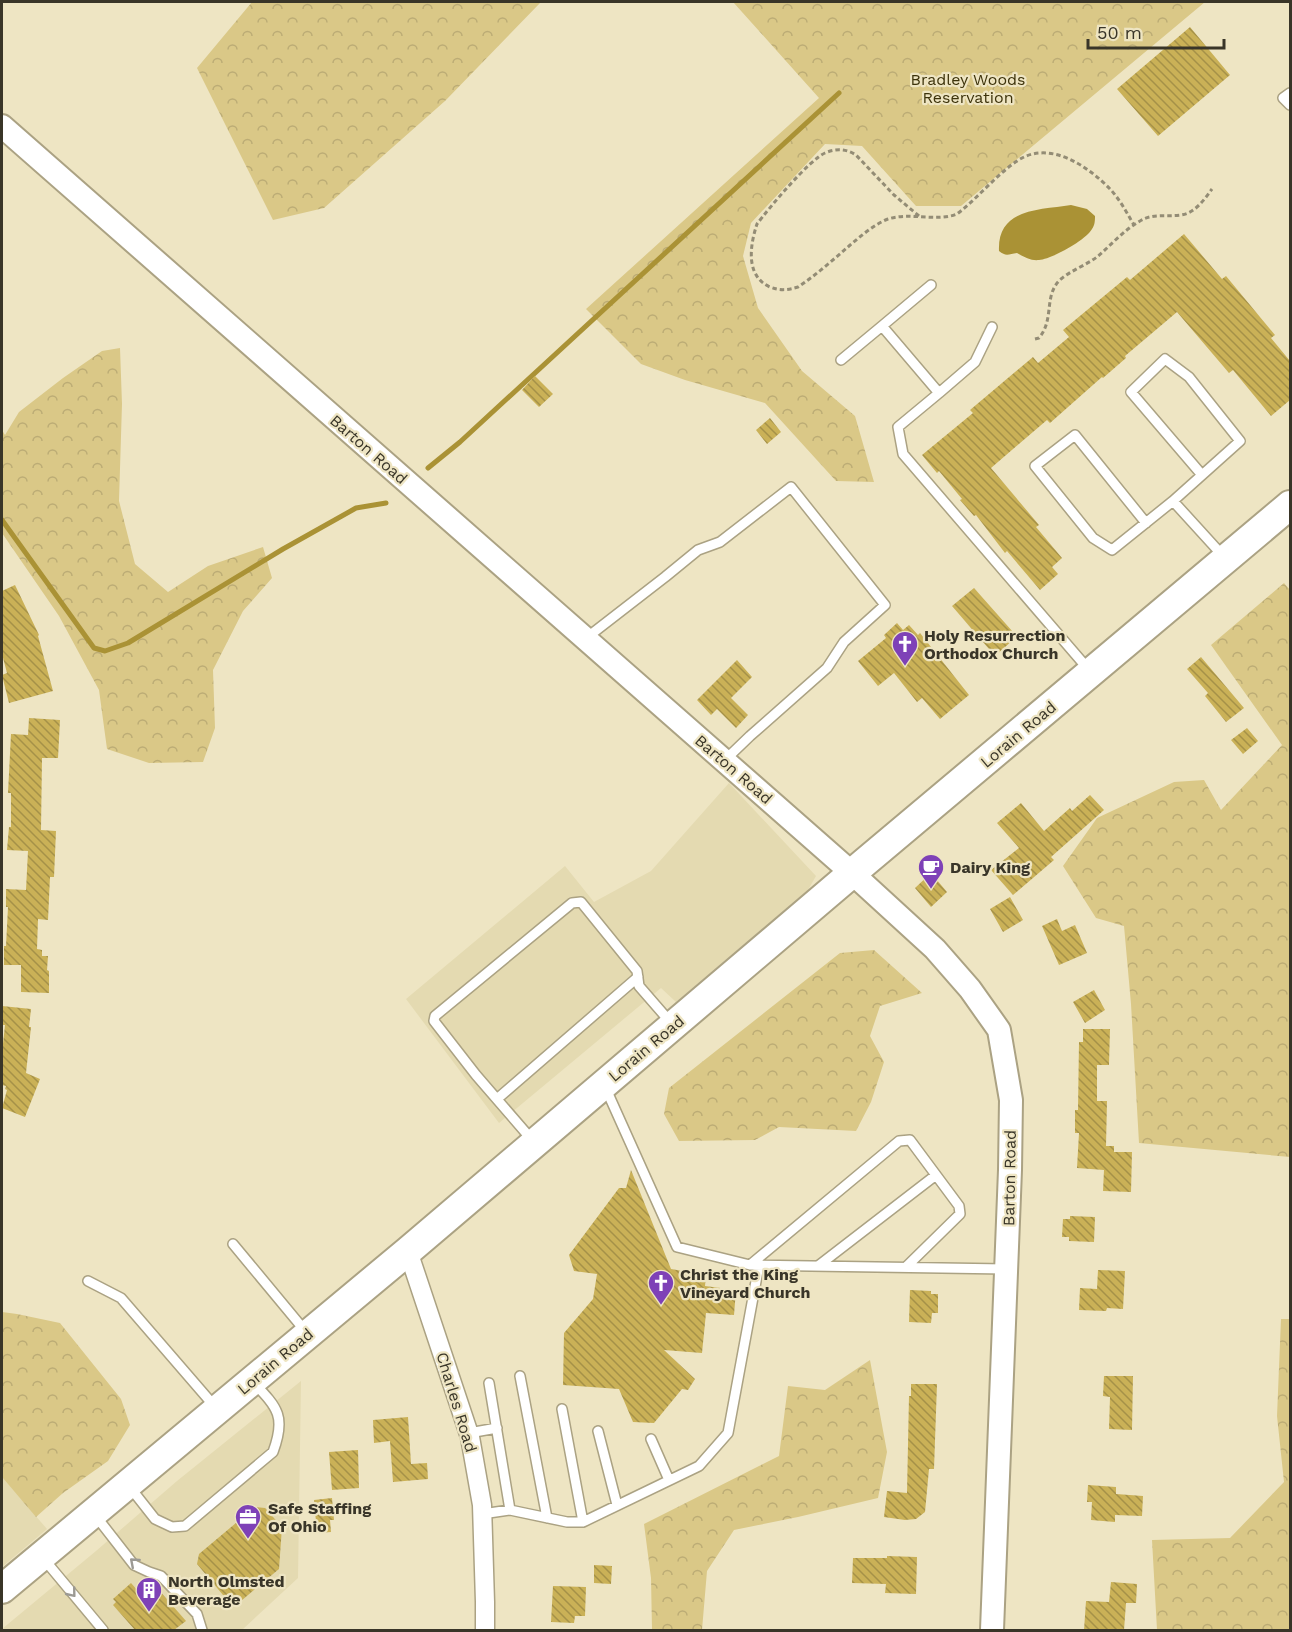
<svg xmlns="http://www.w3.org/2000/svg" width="1292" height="1632" font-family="'Work Sans',sans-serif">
  <defs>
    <pattern id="forest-crowns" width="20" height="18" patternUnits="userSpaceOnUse" patternTransform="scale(1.5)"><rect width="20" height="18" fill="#dac887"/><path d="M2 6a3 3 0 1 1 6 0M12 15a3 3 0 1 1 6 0" fill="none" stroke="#bcac75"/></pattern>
    <pattern id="building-back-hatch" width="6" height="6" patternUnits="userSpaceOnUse" patternTransform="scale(1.5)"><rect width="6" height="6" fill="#cab157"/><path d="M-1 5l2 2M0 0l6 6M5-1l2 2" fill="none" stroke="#a59148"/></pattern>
  </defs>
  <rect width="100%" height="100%" fill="#eee5c3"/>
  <!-- built -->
  <path fill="#e4dab1" d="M729 783 816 876 808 890 676 1002 661 988 499 1123 406 999 565 866 594 902 651 871Z
    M301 1381 298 1578 242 1630H2V1629L96 1551 177 1481Z
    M2 1477 47 1529 2 1567Z"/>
  <!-- forest -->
  <path fill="url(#forest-crowns)" d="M252 2H541L445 101 324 208 273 220 197 68Z
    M733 2H1205L961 206H916L862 146 825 144 751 223 743 256 758 308 802 371 855 416 874 482 836 481 765 403 685 380 641 364 586 309 819 98Z
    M120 348 122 404 119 501 135 564 168 592 208 566 263 547 272 578 243 611 213 670 215 728 203 762 149 763 107 749 99 690 59 616 2 533V430L5 435 19 412 63 378 102 351Z
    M1284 583 1290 590V1157L1139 1143 1131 1004 1124 926 1096 918 1063 866 1097 818 1174 782 1204 780 1221 810 1282 745 1211 645Z
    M874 950 922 993 880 1006 870 1036 884 1062 871 1102 856 1131 779 1127 755 1140 679 1141 664 1114 669 1088 840 953Z
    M2 1312 17 1314 60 1323 121 1399 130 1425 108 1461 63 1493 36 1517 2 1477Z
    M1281 1319H1290V1630H1157L1152 1540 1230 1538 1284 1482 1277 1416Z
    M870 1360 887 1452 878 1498 798 1517 734 1530 707 1571 702 1630H652L651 1578 644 1524 779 1456 788 1386 825 1390Z"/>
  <!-- water -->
  <path fill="#aa9235" d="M1071 205 1087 209 1095 216C1095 220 1095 225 1092 229 1086 240 1052 259 1039 260 1031 261 1024 257 1017 253 1009 254 1006 257 999 251 997 208 1040 210 1071 205Z"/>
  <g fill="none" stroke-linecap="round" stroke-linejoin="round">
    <!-- stream -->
    <path stroke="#aa9235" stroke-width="5" d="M428 468 460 442 839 93
      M2 520 94 648 105 651 128 643 283 549 356 508 386 503"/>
  </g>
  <!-- building -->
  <path fill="url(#building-back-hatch)" d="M1190 27 1230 75 1158 136 1117 89Z
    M1184 234 1222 279 1226 276 1275 335 1271 338 1290 361V400L1271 416 1233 370 1229 373 1177 312 1125 356 1126 358 1103 378 1102 377 1050 423 1047 420 991 468 1039 525 1036 527 1062 558 1052 567 1058 574 1040 590 1007 551 1005 553 976 515 974 516 960 500 962 499 939 471 937 473 922 455 973 413 970 410 1033 357 1038 363 1069 337 1063 330 1127 277 1130 280Z
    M535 376 553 394 539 407 522 390Z
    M770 418 781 432 767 444 756 430Z
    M15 585 39 635 38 636 53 691 9 703 2 675 7 673 2 654V591Z
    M974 588 1013 632 1010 634 1014 639 995 656 952 606Z
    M897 623 903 630 909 625 918 635 920 633 969 695 940 719 922 698 917 702 894 673 878 686 858 661 886 638 884 635Z
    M1201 657 1244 708 1226 722 1205 696 1208 693 1187 669Z
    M737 660 752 677 731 698 748 715 736 728 717 709 711 715 697 700Z
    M29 718 60 720 58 758H42L41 830 56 831 54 877H50L48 920 38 919 37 949 42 950V956H48L47 970 49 971V993L21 992V965H4V946H6L8 907H6V889L26 890 28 851 7 850 9 827H11V793H8L11 734 28 735Z
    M1247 728 1258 741 1243 754 1231 740Z
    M1090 795 1104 810 1051 857 1054 860 1013 895 991 870 1019 848 997 823 1021 803 1044 831 1070 808 1072 811Z
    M931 873 947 892 931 907 915 888Z
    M1010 897 1023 920 1003 932 990 909Z
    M1057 919 1062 931 1075 925 1087 953 1059 965 1042 926Z
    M1094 990 1105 1010 1085 1023 1073 1002Z
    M2 1006 31 1009 29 1027H31L26 1073 40 1079 25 1117 2 1108 7 1090 5 1089 6 1086 2 1085V1053L5 1025H2Z
    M1083 1029H1110L1109 1065H1097V1101H1107L1106 1146H1114V1152H1132L1131 1192 1103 1191 1104 1170 1077 1168 1079 1133H1075V1110H1078L1079 1042H1083Z
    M631 1170 671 1269 706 1275 705 1286 736 1290 734 1315 706 1313 702 1353 664 1350 695 1379 688 1390 682 1389 654 1423 633 1422 619 1389 563 1385 564 1333 593 1299 597 1274 574 1271 569 1255 619 1188H626Z
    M1070 1216 1095 1217 1094 1242 1069 1241V1237H1062L1063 1219H1070Z
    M1098 1270 1125 1271 1123 1309 1107 1308 1106 1311 1079 1310 1080 1288 1097 1289Z
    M910 1290 931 1291V1294H938V1313H932L931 1323 909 1322Z
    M1104 1376H1133L1132 1430 1109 1429 1110 1397 1103 1396Z
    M911 1384H937L934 1469H929L925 1512 916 1519 905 1520 884 1517 887 1491 907 1493 909 1396H911Z
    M408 1417 411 1464 427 1463 428 1479 393 1482 390 1441 374 1443 373 1420Z
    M358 1450 359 1488 332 1490 329 1452Z
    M1088 1485 1116 1487V1494L1143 1496 1142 1516 1115 1515V1522L1091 1520 1092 1502H1087Z
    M332 1498 334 1520H330L331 1532 317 1533 314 1500Z
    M255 1507 265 1508 282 1527 279 1569 241 1601H228L197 1564 199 1554Z
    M887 1556 917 1557 916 1594 885 1593 886 1584 852 1583 853 1558H887Z
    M594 1565 612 1566 611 1584 594 1583Z
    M1111 1582 1137 1584 1136 1603H1126L1124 1630H1084L1086 1601 1109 1602Z
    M131 1583 146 1600 158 1589 186 1621 174 1630H135L113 1605 116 1602 113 1599Z
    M553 1586 586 1587 585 1616H575L574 1623 551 1622Z"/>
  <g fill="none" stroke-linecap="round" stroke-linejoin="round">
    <!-- service casing -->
    <g stroke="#aba283" stroke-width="12">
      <path id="service" d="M1290 93 1283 98 1290 105
        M882 326 931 285
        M841 360 882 326 939 393 898 427 903 454 1089 670
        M939 393 975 362 992 327
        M1173 501 1240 441 1189 377 1165 359 1131 392 1202 475
        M1146 523 1075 435 1035 466 1093 538 1112 550 1173 501 1224 557
        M585 639 665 577 698 550 720 542 791 487 885 605 844 642 827 668 750 736 724 761
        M606 1089 677 1247 750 1265 1006 1269
        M497 1099 638 977
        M533 1141 476 1075 434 1021 435 1016 572 903 581 902 637 971 639 986 672 1024
        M233 1244 306 1332
        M750 1265 899 1141 910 1140 959 1206 960 1214 906 1267
        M818 1266 936 1175
        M88 1281 121 1298 216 1408
        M520 1376 547 1518
        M489 1383 510 1510 567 1522H583L699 1466 728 1433 759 1265
        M562 1409 583 1522
        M598 1431 617 1505
        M469 1433 497 1428
        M651 1439 669 1480
        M129 1486 155 1519 172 1527 185 1526 273 1452C286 1417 278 1408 254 1383
        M482 1514 510 1510
        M95 1515 134 1565 149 1572 161 1576 197 1614 202 1630
        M43 1558 103 1630"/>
    </g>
    <!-- minor casing -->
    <g stroke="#aba283" stroke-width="21">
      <path id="minor" d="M408 1251 470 1437 482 1505 485 1602V1630"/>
    </g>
    <!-- tertiary casing -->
    <g stroke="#aba283" stroke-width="26">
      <path id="tertiary" d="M2 126 852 873 935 949 970 989 999 1030 1011 1100 1010 1170 992 1630"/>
    </g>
    <!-- primary casing -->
    <g stroke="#aba283" stroke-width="32">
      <path id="primary" d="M2 1589 408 1251 864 863 1290 505"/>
    </g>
    <!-- path -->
    <path stroke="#938c75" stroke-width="3" stroke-dasharray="4.5 3" stroke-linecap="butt" d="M919 216 894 195 856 155C847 149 836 148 825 153 809 160 769 208 757 224 750 245 745 276 770 287 780 291 788 290 798 287 816 275 833 260 849 246 861 236 873 225 888 219 910 212 937 222 957 214 978 198 995 176 1017 161 1049 139 1088 166 1111 190 1120 200 1127 213 1134 225
      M1035 339 1039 338C1055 319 1043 295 1061 279 1072 270 1086 265 1097 257 1111 245 1124 230 1140 221 1153 213 1166 217 1181 215 1195 213 1204 200 1212 189"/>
    <!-- service -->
    <use href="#service" stroke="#fff" stroke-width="9"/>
    <!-- minor -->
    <use href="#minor" stroke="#fff" stroke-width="18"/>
    <!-- tertiary -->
    <use href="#tertiary" stroke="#fff" stroke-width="22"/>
    <!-- primary -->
    <use href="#primary" stroke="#fff" stroke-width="28"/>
  </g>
  <!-- one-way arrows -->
  <defs><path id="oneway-chevron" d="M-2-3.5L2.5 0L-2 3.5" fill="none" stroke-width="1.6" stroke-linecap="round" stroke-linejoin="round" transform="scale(1.5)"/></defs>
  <g stroke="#9c9a94">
    <use href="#oneway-chevron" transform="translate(134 1562) rotate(-139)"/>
    <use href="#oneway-chevron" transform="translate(72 1593) rotate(51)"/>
  </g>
  <!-- icons -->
  <defs>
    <g id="church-pin" transform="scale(1.35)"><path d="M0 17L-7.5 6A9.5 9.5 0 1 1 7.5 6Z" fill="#7e41b7" stroke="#eee5c3"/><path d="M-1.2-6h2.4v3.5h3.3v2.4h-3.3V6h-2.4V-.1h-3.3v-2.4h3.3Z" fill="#fff"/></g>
    <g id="cafe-pin" transform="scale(1.35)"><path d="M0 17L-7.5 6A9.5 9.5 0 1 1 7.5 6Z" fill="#7e41b7" stroke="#eee5c3"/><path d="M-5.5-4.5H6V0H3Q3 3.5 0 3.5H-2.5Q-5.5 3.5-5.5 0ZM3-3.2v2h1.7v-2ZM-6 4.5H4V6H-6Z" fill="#fff"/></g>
    <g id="office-pin" transform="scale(1.35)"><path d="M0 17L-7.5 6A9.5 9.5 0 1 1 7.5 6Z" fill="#7e41b7" stroke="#eee5c3"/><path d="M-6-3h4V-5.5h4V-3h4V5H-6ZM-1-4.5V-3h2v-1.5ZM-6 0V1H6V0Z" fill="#fff"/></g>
    <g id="building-pin" transform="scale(1.35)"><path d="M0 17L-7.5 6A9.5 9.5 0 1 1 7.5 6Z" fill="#7e41b7" stroke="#eee5c3"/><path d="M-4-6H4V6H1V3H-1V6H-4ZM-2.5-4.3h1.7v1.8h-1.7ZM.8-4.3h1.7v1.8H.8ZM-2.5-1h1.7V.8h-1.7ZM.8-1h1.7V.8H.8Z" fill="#fff"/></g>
  </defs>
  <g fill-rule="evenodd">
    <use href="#church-pin" x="905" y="644"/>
    <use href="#cafe-pin" x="931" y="867"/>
    <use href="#church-pin" x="661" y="1283"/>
    <use href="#office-pin" x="248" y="1517"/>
    <use href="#building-pin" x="149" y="1590"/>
  </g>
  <g text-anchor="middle" stroke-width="4.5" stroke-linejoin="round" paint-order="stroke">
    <!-- park labels -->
    <g font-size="16" fill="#3d330b" stroke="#eee5c3">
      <text x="968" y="85">Bradley Woods<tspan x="968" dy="18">Reservation</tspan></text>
    </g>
    <!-- street labels -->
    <g font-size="16" fill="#393528" stroke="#eee5c3">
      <text transform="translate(369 449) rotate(41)" y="6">Barton Road</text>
      <text transform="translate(1018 734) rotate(-40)" y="6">Lorain Road</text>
      <text transform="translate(734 769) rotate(41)" y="6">Barton Road</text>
      <text transform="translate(646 1048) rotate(-40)" y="6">Lorain Road</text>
      <text transform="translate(1009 1178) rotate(-89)" y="6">Barton Road</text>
      <text transform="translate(275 1361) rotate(-40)" y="6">Lorain Road</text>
      <text transform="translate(457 1402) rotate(73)" y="6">Charles Road</text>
    </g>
    <!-- poi labels -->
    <g font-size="16" font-weight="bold" fill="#393528" stroke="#eee5c3" text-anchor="start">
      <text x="924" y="641">Holy Resurrection<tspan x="924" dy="18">Orthodox Church</tspan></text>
      <text x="950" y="873">Dairy King</text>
      <text x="680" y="1280">Christ the King<tspan x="680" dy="18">Vineyard Church</tspan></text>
      <text x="268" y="1514">Safe Staffing<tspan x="268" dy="18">Of Ohio</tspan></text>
      <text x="168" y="1587">North Olmsted<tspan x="168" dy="18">Beverage</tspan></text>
    </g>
  </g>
  <!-- border -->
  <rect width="1292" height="1632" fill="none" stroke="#393528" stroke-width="6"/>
  <!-- scale -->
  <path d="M1088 39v9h136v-9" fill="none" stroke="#393528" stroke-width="3"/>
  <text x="1097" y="39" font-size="18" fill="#393528" stroke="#eee5c3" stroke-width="4.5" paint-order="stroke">50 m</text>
</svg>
